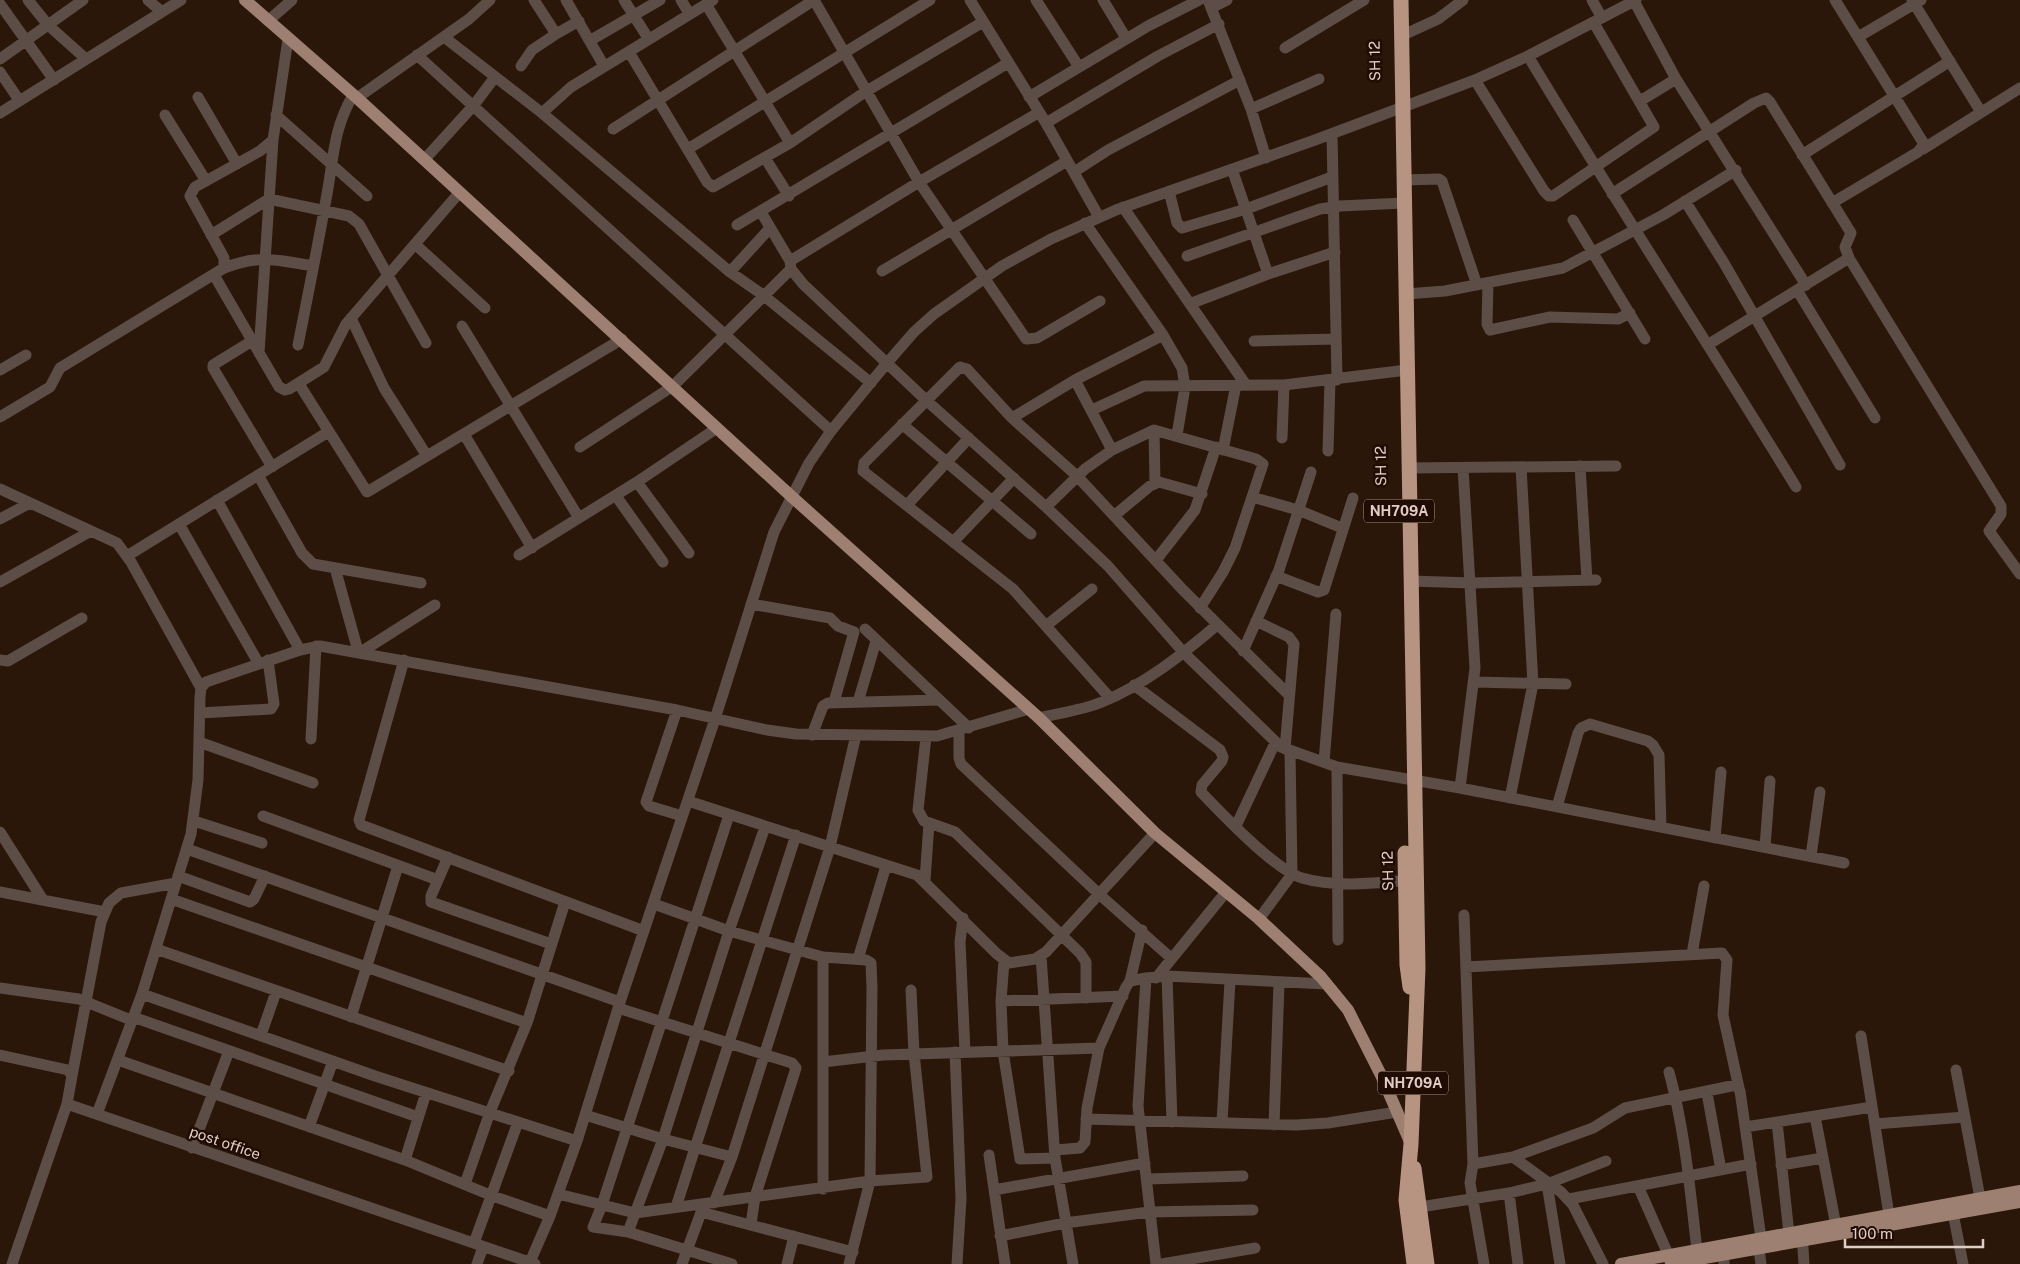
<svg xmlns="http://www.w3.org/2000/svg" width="2020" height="1264" font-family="'Public Sans',sans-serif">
  <rect width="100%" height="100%" fill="#2b160a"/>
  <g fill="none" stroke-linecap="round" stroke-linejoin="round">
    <!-- minor -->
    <path stroke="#5c4e47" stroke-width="11" d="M28 0 48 25 86 59
      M148 0 162 12
      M534 0 556 34 579 21
      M566 0 604 66
      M624 0 648 38
      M681 0 689 13
      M814 0 919 182 1026 339 1037 338 1100 301
      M970 0 1046 123 1099 217
      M1036 0 1079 67
      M1103 0 1126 38
      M1208 0 1251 109 1266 158
      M1592 0 1602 18
      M1912 0 1981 112
      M1634 1 1676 79 1806 285
      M0 4 54 80
      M706 4 790 143
      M1211 8 1227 0
      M268 21 292 0
      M1401 36 1438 19 1463 0
      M444 37 542 113 730 272 763 295 871 383
      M1858 37 1921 0
      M591 40 660 0
      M1285 48 1364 0
      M629 52 707 182 713 187 790 143 865 92 983 22
      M417 55 831 431
      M1528 56C1615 201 1708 343 1796 487
      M0 59 83 0
      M521 66 532 50 556 34
      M0 72 19 100
      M1475 80 1544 191 1549 196H1553L1654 127 1594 23
      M198 97 237 164
      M1029 97 1148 26 1199 0
      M357 98 469 19 490 0
      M1640 101 1676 79
      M1251 109 1319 79
      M0 113 181 0
      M542 113 571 87 713 0
      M165 115 206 181
      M276 115 367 196
      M1046 123 1158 56 1219 24
      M613 129 814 0
      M1332 134 1337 380
      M688 149 930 0
      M1923 149 2020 88
      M1802 155 1950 61
      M765 158 789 196
      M424 160 474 105 495 77
      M1232 169 1268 274
      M1074 172 1108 150 1240 80
      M1403 180 1439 179 1442 181 1477 285
      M1169 191 1177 223 1182 228 1246 209 1332 177
      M1612 194 1754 103 1766 98 1770 102 1851 233 1845 247 1849 258 2001 506V514L1989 531 2020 574
      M1685 201 1724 263 1840 465
      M1832 203 1918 152 1924 144 1835 0
      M1123 207 1246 385
      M761 212 790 261 919 182 1038 113
      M1573 220 1645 339
      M1085 223 1163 335 1182 368 1185 387 1177 435
      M737 225 1008 63
      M211 235 269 199 349 216 359 224 426 343
      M416 245 485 308
      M1187 256 1320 209 1340 206 1404 203
      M790 261 791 269 803 284 927 401 1046 507 1108 566 1184 653 1281 747 1337 767 1460 788 1844 863
      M224 268C260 254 277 260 313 266
      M882 271 1067 161
      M730 272 770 228
      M214 275 279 387 285 390 289 389 324 367 346 324 459 193
      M1488 283 1487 324 1490 330 1550 317 1618 319 1630 313
      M1797 290 1875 418
      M1406 294 1445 291 1563 268 1663 215 1736 170
      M1192 303 1268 274 1335 252
      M351 318 384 388 427 456
      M462 326 579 518
      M252 341 213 365V368L272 467
      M1254 341 1336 339
      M1709 344 1849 258
      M298 345C308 295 318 245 327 194 334 156 333 130 353 95
      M259 353 273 140
      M0 370 26 355
      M299 384 367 492 622 339
      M1092 410 1144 386 1284 385 1407 370
      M0 417 50 387 60 368 224 268V258L190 196 195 187 260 151 273 140 288 39
      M1012 418 1075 380 1163 335
      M902 424 1031 534
      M1154 430 1155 483
      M464 434 532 548
      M1282 438 1284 385
      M580 447 673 386 791 269
      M1112 450 1154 430 1256 459 1263 464 1235 548 1223 572 1200 608
      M1223 450 1236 385
      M1328 451 1330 380
      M1580 466 1587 580
      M1408 468 1616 466
      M258 475 302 553 313 564 421 583
      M637 482 689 553
      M0 489 117 543 131 562 201 688
      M616 496 663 562
      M1252 497 1298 510 1342 528
      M217 500 300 650
      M907 505 969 438
      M1046 507 1085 469 1112 450 1075 380
      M1115 515 1150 486 1159 482 1202 494
      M0 519 30 503
      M179 524 259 664
      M954 541 1014 478
      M519 555 637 482 717 428
      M127 556 328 432
      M1156 560 1195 510 1216 447
      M335 568 358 651
      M1276 576 1318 592 1324 590 1353 498
      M1411 581 1471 583 1596 580
      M0 582 91 531
      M751 604 830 618 838 626 854 632 834 702
      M1256 621 1289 637 1294 644 1285 749
      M1047 625 1092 589
      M865 629 969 728
      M1243 651 1279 570 1311 472
      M361 652 435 605
      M0 660 8 661 82 618
      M404 660 359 820 361 825 644 931
      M1474 682 1566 684
      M1134 685 1220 750 1223 757 1222 761 1202 785 1201 792C1222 814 1275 870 1302 878 1335 888 1377 883 1412 880
      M1110 698 1013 589 863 471 864 463 960 367 967 369 1012 418 1077 476 1183 590 1289 695
      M858 702 876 641
      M677 710 646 802 649 806 682 816
      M200 713 271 709 274 704 268 660
      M1039 718C1060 713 1083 710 1102 702 1144 685 1183 654 1217 625
      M959 730V758L961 764 1100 895 1171 958
      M812 735 823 706 828 703 938 700
      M926 737 918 810 924 821 955 832 1080 953 1086 962V998
      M311 739 316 646
      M199 742 313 783
      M1324 762 1336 614
      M1337 767 1338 940
      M1460 788 1475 668 1463 468
      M1510 798 1533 684 1521 467
      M688 801 917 875 997 954 1009 963 1035 959 1046 952 1155 833
      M1557 807 1578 733 1581 728 1590 724 1648 741 1653 745 1659 755 1661 827
      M729 815 602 1205 593 1227 628 1232 732 1264
      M263 816 438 880
      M194 821 262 843
      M1236 826 1275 743
      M0 832 43 900
      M1715 838 1721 772
      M1765 847 1770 781
      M187 849 620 1002
      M1811 856 1820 792
      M448 857 431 896V902L551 944
      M178 876 250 902 254 899 265 876
      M925 880 929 823
      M0 892 105 912
      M171 899 527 1023
      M654 904 729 931 823 957
      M1464 915 1473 1164
      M963 918 960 942 965 1052
      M1259 919 1292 874 1290 752
      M156 949 509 1071
      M1692 954 1704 886
      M1041 956 1055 1158 1073 1264
      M858 959 886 866
      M1004 961 1001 1001 1003 1051 1020 1159 1055 1158
      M1466 967 1722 953 1727 960 1723 1015 1739 1088
      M1167 976 1172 1122
      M1156 978 1226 892
      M1130 981 1142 930
      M0 988 79 999 131 1020
      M142 994 375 1076 577 1141
      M1001 1001 1123 996
      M618 1008 763 1054 792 1063 796 1068 755 1197 751 1224
      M133 1017 418 1117
      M351 1017 398 866
      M261 1035 276 992
      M1861 1036 1889 1215
      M955 1052 961 1199 957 1264
      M0 1055 68 1070 72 1076 67 1104
      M118 1060 405 1160 490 1195 550 1216
      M823 1062 883 1055 1099 1048
      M1956 1070 1980 1198
      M1669 1072C1685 1130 1690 1190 1697 1250
      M72 1076 101 922 109 903 121 893 176 883
      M1707 1093 1721 1170
      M97 1114 142 994 191 834 198 780 200 697 201 688 206 682 300 650 320 646 677 710 767 730 796 734 937 736 1029 709
      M585 1115 663 1139 732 1157
      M1815 1116 1836 1226
      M1086 1119 1296 1125 1328 1123 1397 1112
      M1222 1122 1230 981
      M1777 1122 1789 1234
      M1875 1124 1965 1117
      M1274 1125 1279 983
      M309 1127 333 1061
      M1745 1127 1872 1107
      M192 1148 229 1051
      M1055 1150 1080 1148 1085 1142 1087 1108 1099 1048 1126 987 1130 981 1146 978
      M989 1155 1005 1264
      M1513 1157 1593 1128 1625 1108 1736 1085 1740 1091 1761 1238
      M405 1160 426 1093
      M1781 1165 1823 1158
      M1148 1179 1243 1176
      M465 1184 490 1112 527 1023 565 902
      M1547 1184 1560 1264
      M1638 1186 1668 1254 1670 1262
      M823 1189V957L866 960 871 963 872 987 870 1181 849 1264
      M994 1190 1145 1163
      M1509 1193 1518 1264
      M558 1194 635 1213 870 1181 927 1177 914 1053 911 990
      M1569 1199 1751 1164
      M714 1203 732 1157 830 847 856 735
      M676 1207 796 835
      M1420 1207 1509 1193 1547 1184 1606 1161
      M701 1212 853 1252
      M1953 1213 1963 1264
      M628 1232 663 1139 729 931 765 827
      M1802 1233 1804 1264
      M1000 1236 1065 1223 1149 1212 1253 1210
      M474 1243 518 1122
      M1759 1249 1761 1264
      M1724 1256V1264
      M530 1262 550 1216 577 1141 620 1002 715 719 774 532 809 463 831 431 887 363 914 332 934 314 1002 266 1051 239 1116 210 1315 140 1475 80 1528 56 1636 0
      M12 1264 67 1104 535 1264
      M477 1264 483 1247
      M682 1264 703 1207
      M787 1264 794 1236
      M1156 1264 1138 1106 1146 978 1167 976 1327 984
      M1162 1264 1255 1248
      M1484 1264 1470 1183 1473 1164 1513 1157 1561 1192 1573 1205 1603 1264"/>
    <!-- major -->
    <path stroke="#9d8071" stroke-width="12" d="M245 0 357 98 791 496 1039 718 1155 833 1259 919 1321 977 1348 1010 1382 1077 1411 1144
      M1621 1264 2020 1191
      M1671 1264 2020 1202"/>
    <!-- highway -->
    <path stroke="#b79382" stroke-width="15" d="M1401 0 1418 968 1411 1144 1406 1200 1414 1264
      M1405 853 1407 965 1410 987
      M1414 1168 1427 1264"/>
  </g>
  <g text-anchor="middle" stroke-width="5" stroke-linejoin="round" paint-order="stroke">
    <!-- shield labels -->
    <g fill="#210c03" stroke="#a5948c" stroke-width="1">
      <rect x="1364" y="499.5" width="70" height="23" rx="4"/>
      <rect x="1378" y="1071.5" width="70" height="23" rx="4"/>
    </g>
    <g font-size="14" font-weight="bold" fill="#decec7">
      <text x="1399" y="516">NH709A</text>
      <text x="1413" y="1088">NH709A</text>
    </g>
    <!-- street labels -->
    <g font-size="15" fill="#decec7" stroke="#210c03">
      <text transform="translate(1375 61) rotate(-91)" y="5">SH 12</text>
      <text transform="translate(1381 466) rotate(-91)" y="5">SH 12</text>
      <text transform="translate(1388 871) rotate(-91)" y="5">SH 12</text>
      <text transform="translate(225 1143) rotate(19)" y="5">post office</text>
    </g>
  </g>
  <!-- scale -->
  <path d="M1845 1239v8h138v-8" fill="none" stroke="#decec7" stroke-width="2.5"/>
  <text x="1852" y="1239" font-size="15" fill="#decec7" stroke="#210c03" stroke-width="4" paint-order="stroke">100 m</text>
</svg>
